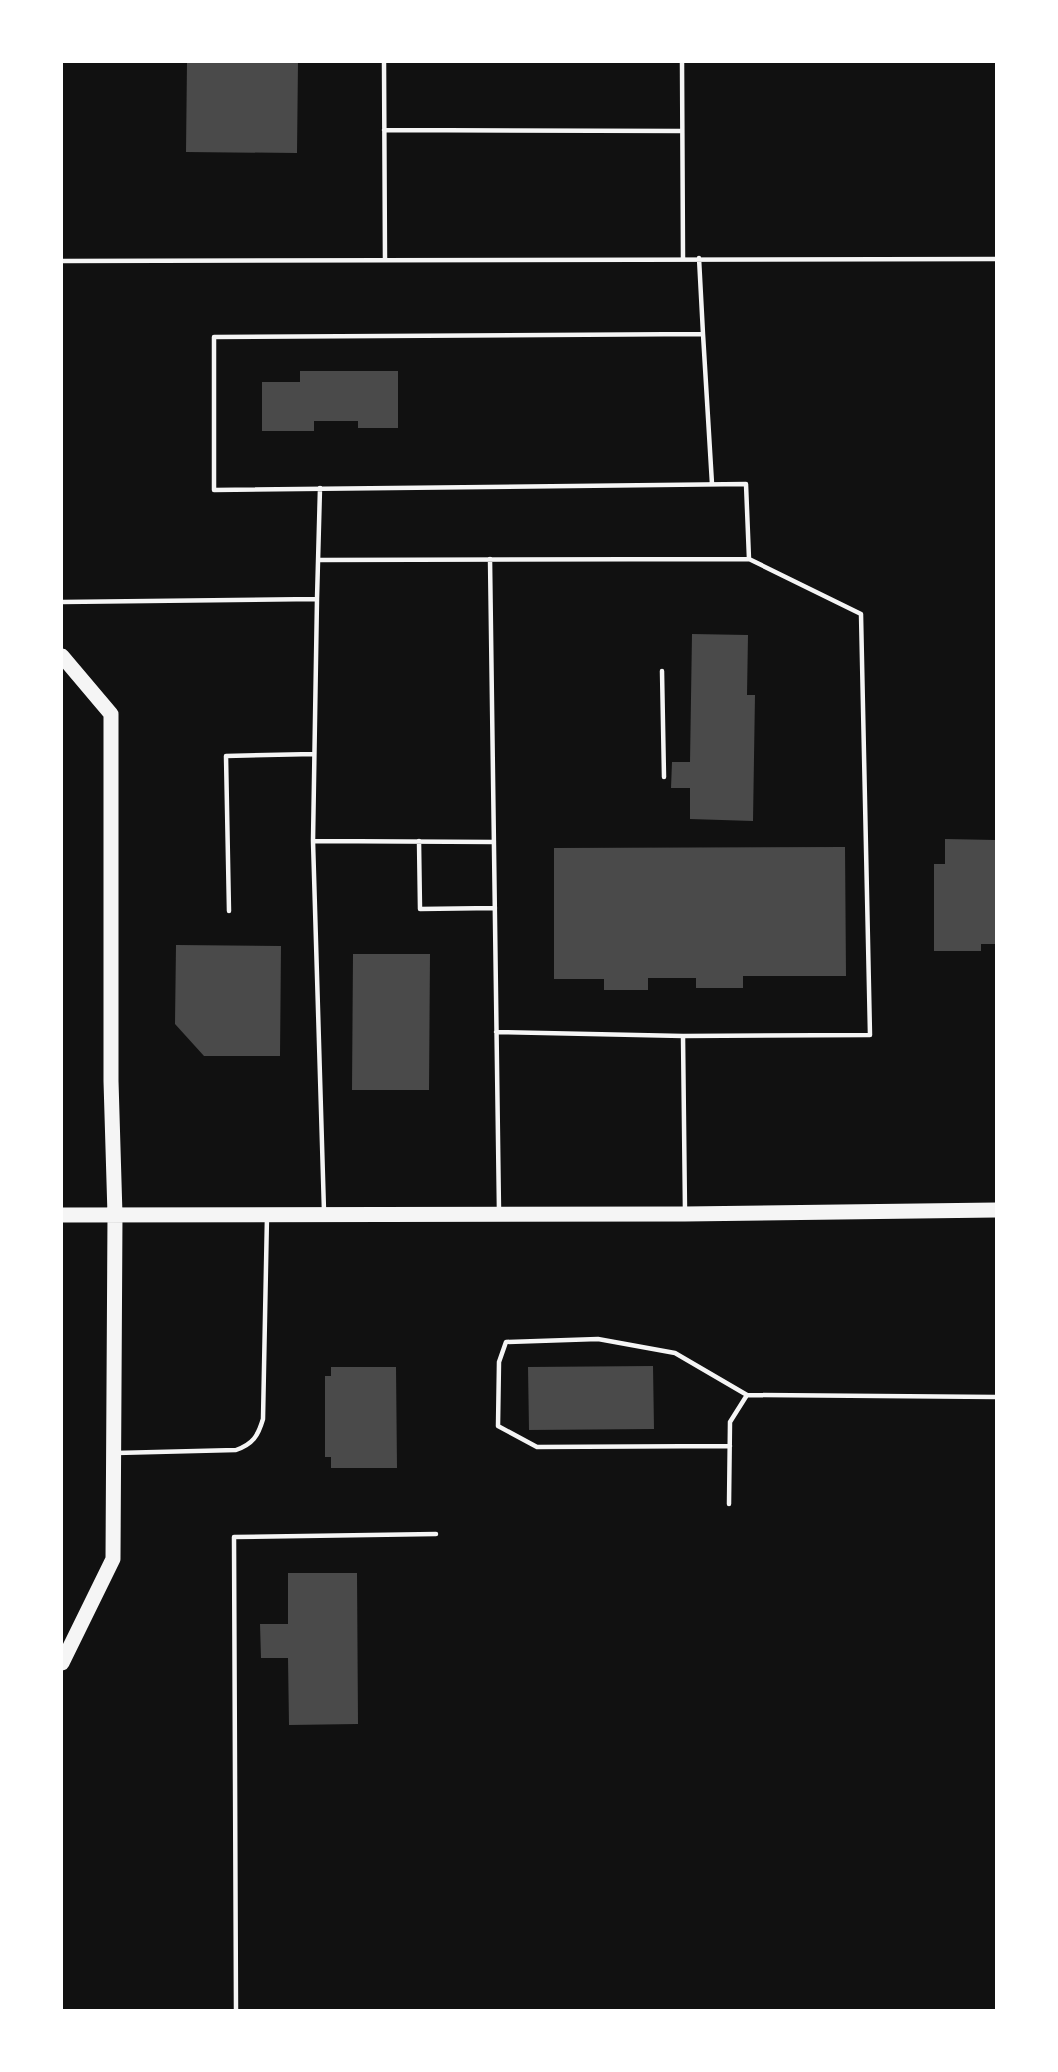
<svg xmlns="http://www.w3.org/2000/svg" width="1058" height="2072" font-family="'IBM Plex Sans',sans-serif">
  <rect width="100%" height="100%" fill="#111"/>
  <!-- building -->
  <path fill="#4a4a4a" d="M187 62H298L297 153 186 152Z
    M300 371H398V428H358V421H314V431H262V382H300Z
    M692 634 748 635 747 695H755L753 821 690 819V788H671L672 762H690Z
    M945 839 996 840V944H981V951H934V864H945Z
    M845 847 846 976H743V988H696V978H648V990H604V979H554V848Z
    M176 945 281 946 280 1056H204L175 1024Z
    M353 954H430L429 1090H352Z
    M653 1366 654 1429 529 1430 528 1367Z
    M331 1367H396L397 1468H331V1457H325V1376H331Z
    M288 1573H357L358 1724 289 1725 288 1658H261L260 1624H288Z"/>
  <g fill="none" stroke-linecap="round" stroke-linejoin="round">
    <!-- service -->
    <path stroke="#f5f5f5" stroke-width="4.5" d="M384 62 385 260
      M682 62 683 258
      M384 130 682 131
      M699 258 703 334
      M62 261 996 259
      M490 559 499 1211
      M319 560 749 559
      M317 599 320 488
      M62 602 317 599 313 841 324 1211
      M662 671 664 777
      M313 841 494 842
      M419 841 420 909 495 908
      M229 911 226 756 314 754
      M496 1032 683 1036 870 1035 861 614 749 559 746 484 214 490V337L703 334 712 484
      M683 1036 685 1211
      M730 1446 537 1447 498 1426 499 1362 506 1342 598 1339 675 1353 747 1395
      M116 1453 236 1450C253 1444 258 1436 263 1419L267 1216
      M729 1504 730 1422 747 1395 996 1397
      M236 2010 234 1537 436 1534"/>
    <!-- primary -->
    <path stroke="#f5f5f5" stroke-width="15" d="M62 656 111 714V1081L115 1215 113 1559 62 1663
      M62 1215 685 1214 996 1210"/>
  </g>
  <!-- border -->
  <rect width="1058" height="2072" fill="none" stroke="#ffffff" stroke-width="126"/>
</svg>
